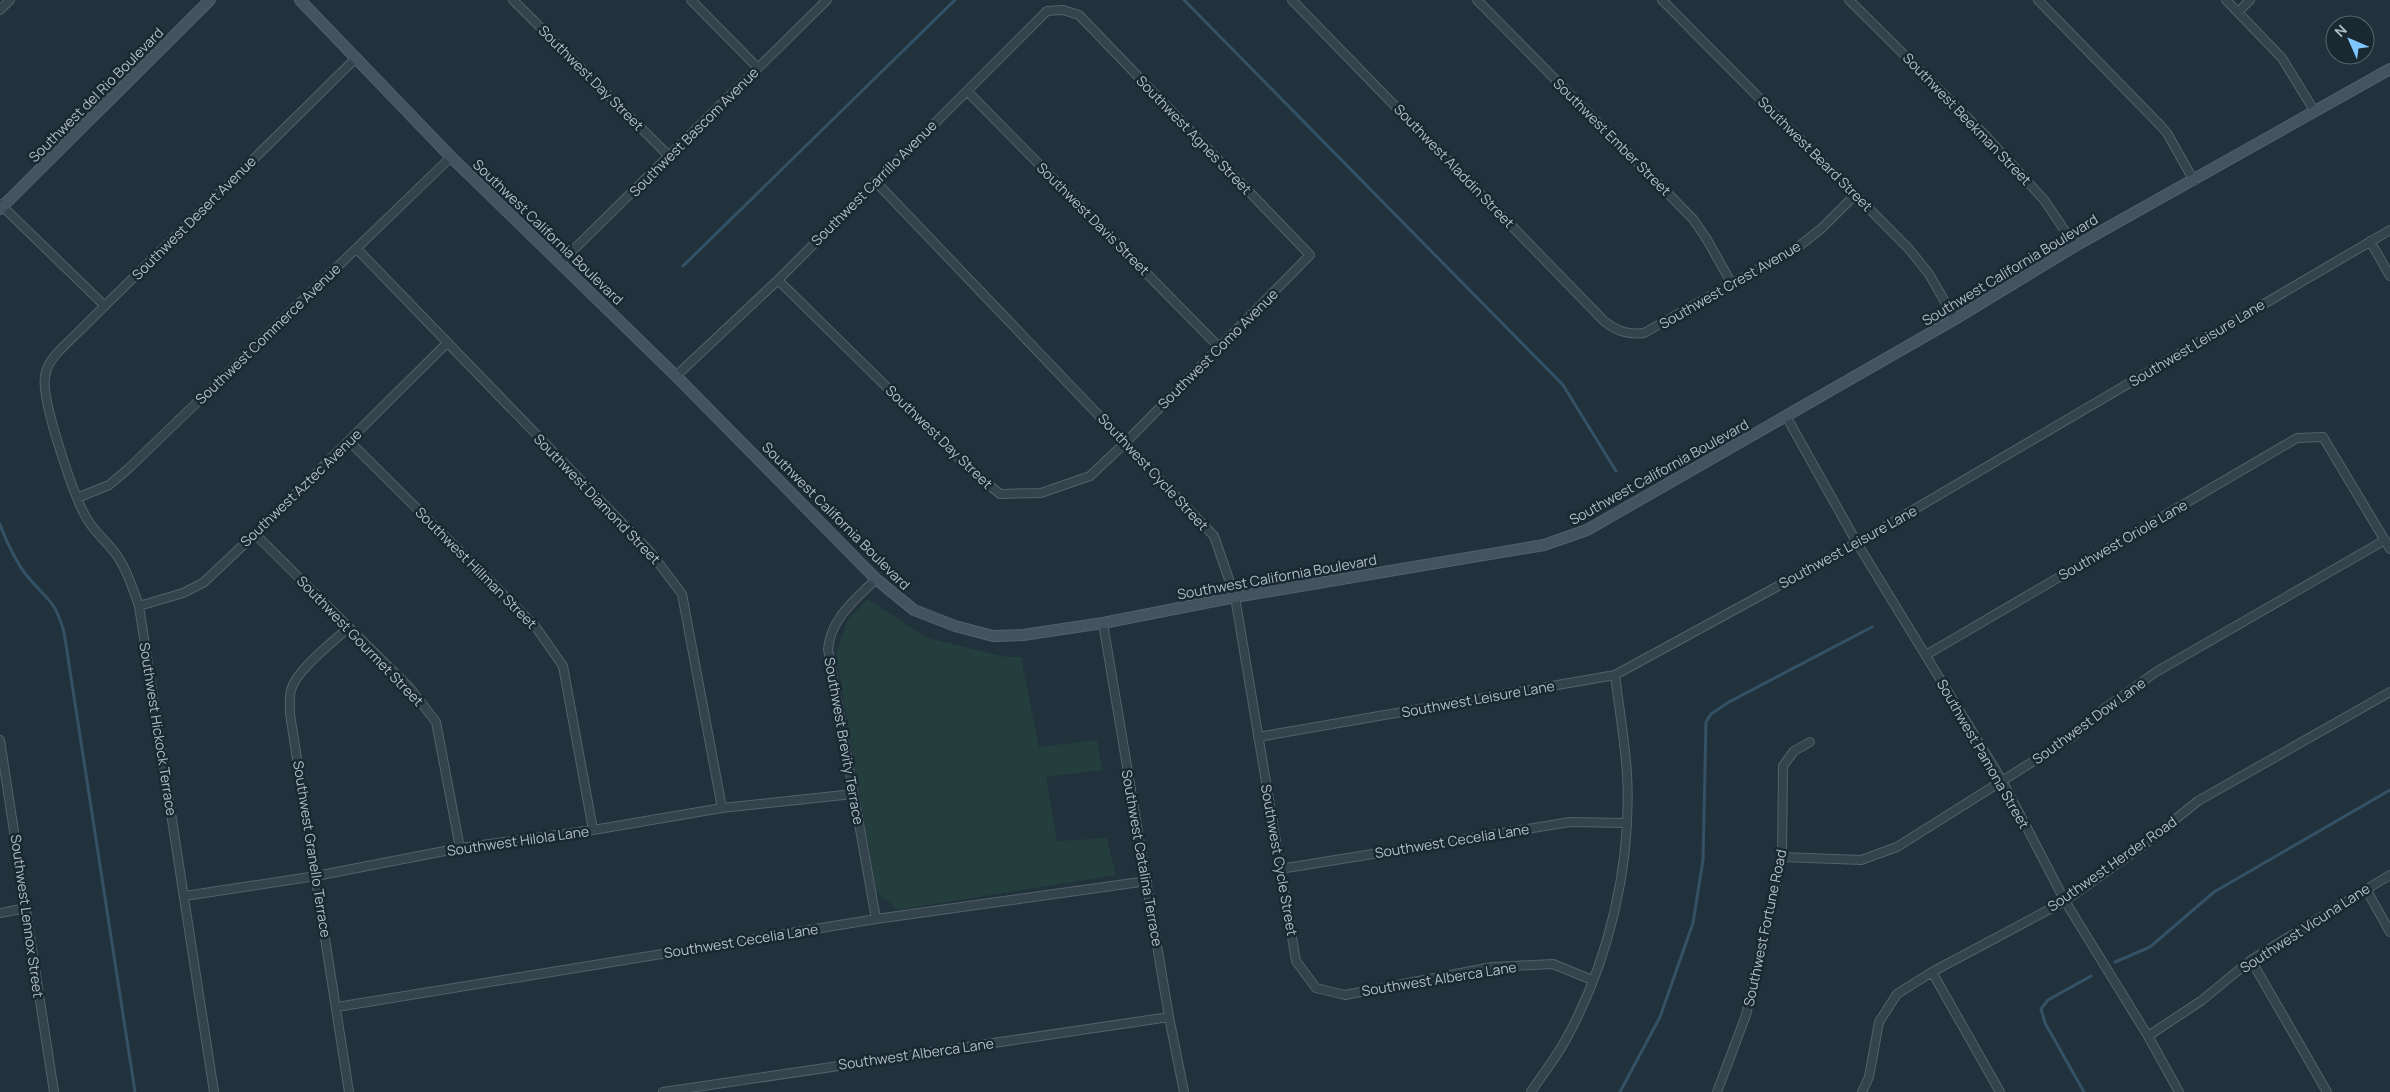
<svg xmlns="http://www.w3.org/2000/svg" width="2390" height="1092" font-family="Manrope,sans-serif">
  <rect width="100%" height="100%" fill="#21323d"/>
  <!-- green -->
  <path fill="#233e3c" d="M868 599 927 638 1006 657H1021L1039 747 1097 740 1102 770 1046 777 1057 841 1107 838 1116 875 898 910 876 891 836 654 848 619Z"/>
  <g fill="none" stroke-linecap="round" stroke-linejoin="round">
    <!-- stream -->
    <path stroke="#345165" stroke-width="3" d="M1184 0 1563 385 1616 471
      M683 266 955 0
      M0 524C5 539 18 566 28 577 48 601 55 600 64 632L135 1092
      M2115 962 2150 947 2214 892 2390 790
      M1620 1092 1660 1017 1693 923 1703 860 1706 722 1711 714 1729 702 1872 627
      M2084 1092 2045 1023 2041 1009 2048 1000 2091 976"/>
    <!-- street casing -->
    <g stroke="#53616b" stroke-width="10">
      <path id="street" d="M513 0 669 156
        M691 0 758 68
        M1292 0 1604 321C1617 331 1627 335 1644 333L1798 247 1822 228 1855 195
        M1477 0 1693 219 1706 238 1732 284
        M1662 0 1909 249 1929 274 1955 319
        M1849 0 1987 137 2045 201 2075 246
        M2038 0 2159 124 2167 133 2194 181
        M2226 0 2282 58 2315 112
        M0 10 10 0
        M2238 12 2250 0
        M967 91 1220 348
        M875 181 1214 536 1235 597 1296 961 1316 988 1345 995 1492 967 1553 964 1592 980
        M0 204 105 306
        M2370 241 2390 276
        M357 249 651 553 682 594 722 808
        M560 263 827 0
        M676 376 778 280 1047 11 1063 10 1079 15 1310 255 1126 442 1090 476 1041 493 1000 494 973 472 778 280
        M1786 416 1857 543 2003 782 2065 901 2148 1036 2179 1092
        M349 441 535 626 563 666 593 830
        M77 498 109 485 128 469 451 157
        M255 534 410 688 436 722 460 848
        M139 606 183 593 203 583 255 534 447 343
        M1103 623 1169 1017 1184 1092
        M348 628C333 642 296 670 291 690 289 697 290 706 290 714L349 1092
        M1926 655 2297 438 2323 437 2390 549
        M1258 737 1615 675 1857 543 2390 230
        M0 740 54 1092
        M1782 857 1861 860 1897 847 2072 737 2101 711 2156 672 2385 540
        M1280 869 1570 822 1626 823
        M2366 889 2390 932
        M185 896 316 876 460 848 593 830 722 808 853 794
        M0 913 26 908
        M876 919 828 649C831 618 855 600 876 579
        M2251 960 2327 1092
        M1932 972 2000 1092
        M337 1007 876 919 1147 881
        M2148 1036 2201 1001 2251 960 2390 875
        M214 1092 139 606C133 589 128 572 118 557 109 543 95 533 87 519 74 497 41 400 45 377 46 366 52 359 59 351L356 58
        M663 1092 1169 1017
        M1531 1092C1542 1075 1555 1059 1565 1041 1609 962 1632 864 1627 774 1625 741 1619 708 1615 675
        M1717 1092 1746 1015 1782 857 1783 766 1794 751 1810 742
        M1862 1092 1869 1077 1879 1022 1897 994 1932 972 2065 901 2141 847 2198 801 2390 692"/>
    </g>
    <!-- secondary casing -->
    <g stroke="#53616b" stroke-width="12">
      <path id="secondary" d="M300 0 451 157 676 376 876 579 914 610 955 626 993 636 1023 635 1103 623 1235 597 1544 545 1587 530 1955 319 2075 246 2390 69
        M0 209 210 0"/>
    </g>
    <!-- street -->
    <use href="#street" stroke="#35434d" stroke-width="8"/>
    <!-- secondary -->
    <use href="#secondary" stroke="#435360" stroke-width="10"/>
  </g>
  <g text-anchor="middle" stroke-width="5" stroke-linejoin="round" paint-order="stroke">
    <!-- street labels -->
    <g font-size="14" fill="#b0bec9" stroke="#1a2832">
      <text transform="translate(591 78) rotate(45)" y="5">Southwest Day Street</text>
      <text transform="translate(96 95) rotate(-45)" y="5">Southwest del Rio Boulevard</text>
      <text transform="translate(1967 119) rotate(46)" y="5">Southwest Beekman Street</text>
      <text transform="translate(694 132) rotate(-45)" y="5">Southwest Bascom Avenue</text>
      <text transform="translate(1194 135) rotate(46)" y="5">Southwest Agnes Street</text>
      <text transform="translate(1612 137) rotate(45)" y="5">Southwest Ember Street</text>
      <text transform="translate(1815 154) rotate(45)" y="5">Southwest Beard Street</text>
      <text transform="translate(1454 166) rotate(46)" y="5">Southwest Aladdin Street</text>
      <text transform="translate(874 183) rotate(-45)" y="5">Southwest Carrillo Avenue</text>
      <text transform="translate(194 218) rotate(-45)" y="5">Southwest Desert Avenue</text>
      <text transform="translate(1093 219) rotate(45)" y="5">Southwest Davis Street</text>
      <text transform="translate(548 232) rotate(44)" y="5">Southwest California Boulevard</text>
      <text transform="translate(2010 270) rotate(-31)" y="5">Southwest California Boulevard</text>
      <text transform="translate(1730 285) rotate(-30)" y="5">Southwest Crest Avenue</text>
      <text transform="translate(268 334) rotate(-44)" y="5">Southwest Commerce Avenue</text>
      <text transform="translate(2197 343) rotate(-31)" y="5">Southwest Leisure Lane</text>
      <text transform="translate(1218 349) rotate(-45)" y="5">Southwest Como Avenue</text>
      <text transform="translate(939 437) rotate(44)" y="5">Southwest Day Street</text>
      <text transform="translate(1153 472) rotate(47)" y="5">Southwest Cycle Street</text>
      <text transform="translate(1659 472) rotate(-29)" y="5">Southwest California Boulevard</text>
      <text transform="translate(301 488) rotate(-44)" y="5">Southwest Aztec Avenue</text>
      <text transform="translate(597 499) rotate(46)" y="5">Southwest Diamond Street</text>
      <text transform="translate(836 516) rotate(45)" y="5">Southwest California Boulevard</text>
      <text transform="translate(2123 540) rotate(-30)" y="5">Southwest Oriole Lane</text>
      <text transform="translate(1848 547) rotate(-29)" y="5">Southwest Leisure Lane</text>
      <text transform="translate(476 568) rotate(45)" y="5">Southwest Hillman Street</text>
      <text transform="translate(1277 577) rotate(-10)" y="5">Southwest California Boulevard</text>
      <text transform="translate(360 641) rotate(46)" y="5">Southwest Gourmet Street</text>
      <text transform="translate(1478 699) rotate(-10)" y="5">Southwest Leisure Lane</text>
      <text transform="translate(2089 721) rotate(-36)" y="5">Southwest Dow Lane</text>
      <text transform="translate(158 729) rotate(81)" y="5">Southwest Hickock Terrace</text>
      <text transform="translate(844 741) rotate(80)" y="5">Southwest Brevity Terrace</text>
      <text transform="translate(1983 754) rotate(60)" y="5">Southwest Pamona Street</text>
      <text transform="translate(518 841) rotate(-8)" y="5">Southwest Hilola Lane</text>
      <text transform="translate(1452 841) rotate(-9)" y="5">Southwest Cecelia Lane</text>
      <text transform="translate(312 849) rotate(81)" y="5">Southwest Granello Terrace</text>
      <text transform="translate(1142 858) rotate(80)" y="5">Southwest Catalina Terrace</text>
      <text transform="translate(1279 860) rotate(80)" y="5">Southwest Cycle Street</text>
      <text transform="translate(2112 864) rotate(-35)" y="5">Southwest Herder Road</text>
      <text transform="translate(27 916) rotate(82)" y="5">Southwest Lennox Street</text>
      <text transform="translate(1765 928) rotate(-78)" y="5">Southwest Fortune Road</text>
      <text transform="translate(2305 928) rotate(-33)" y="5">Southwest Vicuna Lane</text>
      <text transform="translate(741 941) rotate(-9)" y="5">Southwest Cecelia Lane</text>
      <text transform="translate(1439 979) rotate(-9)" y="5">Southwest Alberca Lane</text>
      <text transform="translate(916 1054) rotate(-8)" y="5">Southwest Alberca Lane</text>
    </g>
  </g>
  <!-- north arrow -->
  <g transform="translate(2350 40) rotate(315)"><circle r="24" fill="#1a2832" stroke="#56646e"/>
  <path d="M0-4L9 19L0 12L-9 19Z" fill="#7fc6fe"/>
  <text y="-8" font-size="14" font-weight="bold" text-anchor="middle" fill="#b0bec9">N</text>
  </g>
</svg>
